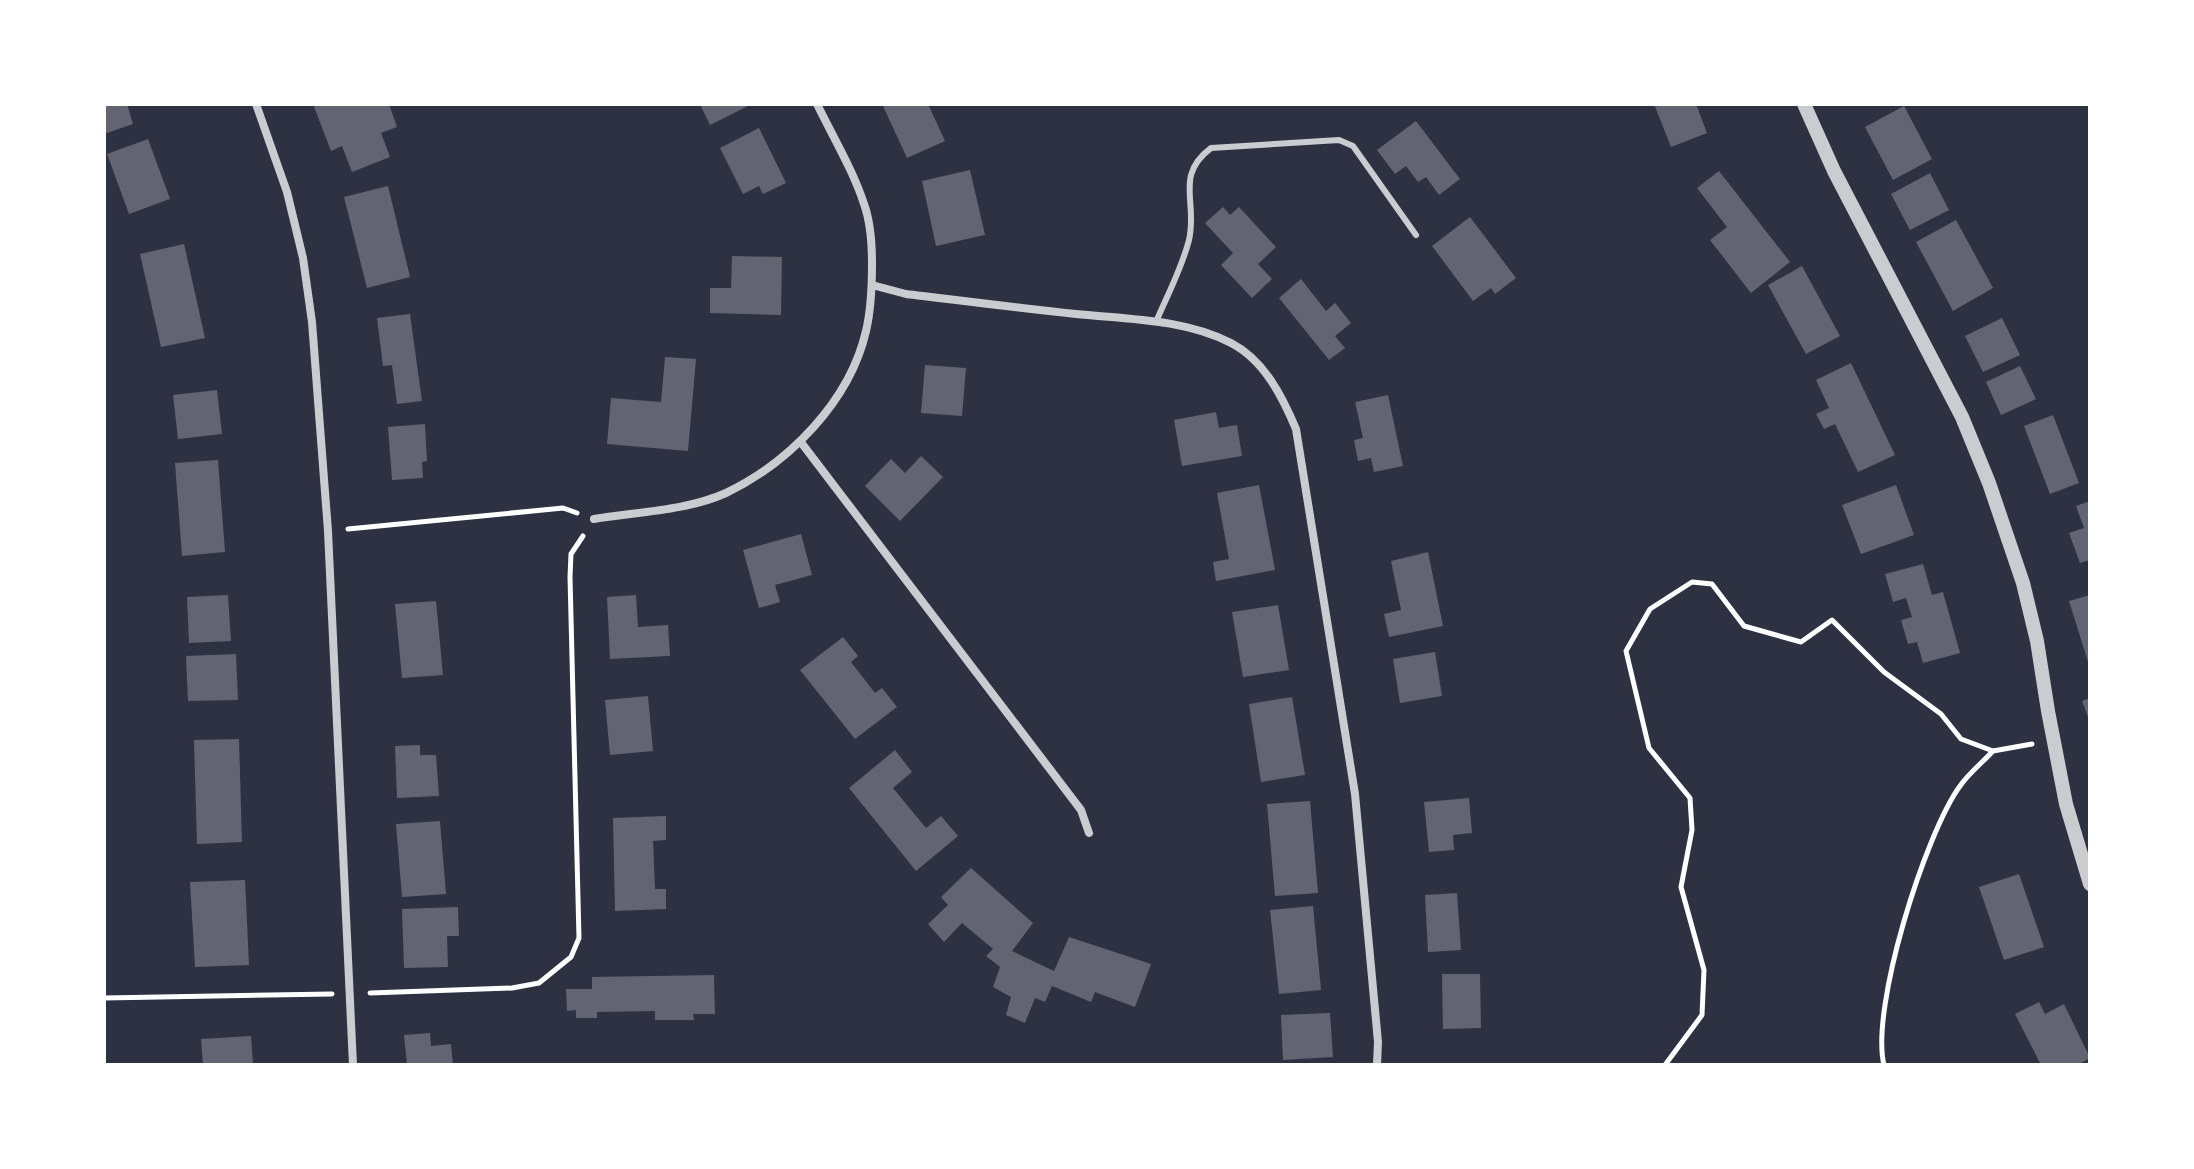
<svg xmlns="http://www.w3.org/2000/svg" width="2194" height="1169" font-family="'Fira Sans',sans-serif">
  <rect width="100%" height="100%" fill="#2d3142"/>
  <!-- building -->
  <path fill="#626471" d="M104 104H127L133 124 104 134Z
    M313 104H389L397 127 381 133 390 157 352 172 342 146 331 151Z
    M700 104H752L710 125Z
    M888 104H928L945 141 907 158 883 106Z
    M1654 104H1696L1707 133 1671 147Z
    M1904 106 1932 159 1893 180 1865 127Z
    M1416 121 1460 179 1439 195 1426 177 1418 182 1406 166 1395 174 1377 150Z
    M759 128 786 183 763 194 759 186 743 194 720 148Z
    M148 139 170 199 129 214 107 154Z
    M970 170 985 235 936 246 922 181Z
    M1719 171 1790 262 1751 293 1710 240 1727 227 1697 188Z
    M1930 173 1949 210 1910 230 1891 194Z
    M388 186 410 277 367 288 344 197Z
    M1223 207 1230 215 1239 207 1276 247 1258 264 1272 279 1252 298 1221 265 1233 253 1205 223Z
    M1470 217 1516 278 1495 294 1491 288 1473 301 1432 246Z
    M1956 220 1993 288 1953 311 1916 242Z
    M184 244 205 338 161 347 140 254Z
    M732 256 782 257 781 315 710 313V288H731Z
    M1802 266 1840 336 1806 354 1768 285Z
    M1301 279 1326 311 1335 303 1351 323 1335 336 1345 348 1329 360 1279 298Z
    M410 314 422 401 397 404 392 365 383 366 377 318Z
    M2002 318 2020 355 1983 372 1965 336Z
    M665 357 696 359 688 451 607 444 611 398 661 402Z
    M1851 363 1895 455 1858 472 1835 424 1824 429 1816 414 1829 408 1816 380Z
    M925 365 966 368 962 416 921 413Z
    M2020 366 2036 399 2001 415 1986 382Z
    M217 390 222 434 178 439 173 395Z
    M1388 395 1403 466 1374 472 1371 458 1358 461 1354 440 1363 438 1355 402Z
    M1216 412 1219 428 1237 425 1242 456 1182 466 1174 420Z
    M2053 415 2079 483 2050 494 2024 426Z
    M425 424 427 461 422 462 423 478 392 480 388 427Z
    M921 456 943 477 900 521 865 486 891 459 905 473Z
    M218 460 225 552 182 556 175 463Z
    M1259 485 1275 570 1216 581 1213 562 1229 559 1217 493Z
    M1896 485 1914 535 1861 554 1842 505Z
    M2090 501V560L2080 563 2069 533 2084 528 2076 506Z
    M801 534 812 575 775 585 780 602 759 608 743 550Z
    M1428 552 1443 626 1389 637 1384 614 1401 610 1391 561Z
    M1923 564 1932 595 1943 592 1960 653 1923 663 1917 642 1908 644 1901 620 1912 617 1906 598 1893 602 1885 574Z
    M228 595 231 641 189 643 187 597Z
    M636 595 638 627 668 625 670 656 610 659 607 597Z
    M2090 595V665H2089L2069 601Z
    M436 601 443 675 402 678 395 604Z
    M1278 605 1289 670 1243 677 1232 612Z
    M843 637 858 656 851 662 875 693 882 688 897 707 855 739 800 670Z
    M1435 652 1442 696 1400 703 1393 659Z
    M236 654 238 700 188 701 186 656Z
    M648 696 653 751 610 755 605 700Z
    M1292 697 1305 775 1261 782 1249 704Z
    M2090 698V722L2082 701Z
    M239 739 242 842 197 844 194 740Z
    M420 745V755H436L439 796 397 798 395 746Z
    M895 750 912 772 893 788 926 828 941 816 958 836 916 871 849 788Z
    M1469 798 1472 833 1453 835 1454 850 1429 852 1424 802Z
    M1310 801 1318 893 1275 896 1267 804Z
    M666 816V840L653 841 655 889H666V909L615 911 613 818Z
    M440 821 446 894 402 897 396 824Z
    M971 868 1033 923 1012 951 1054 971 1069 937 1151 964 1135 1007 1095 992 1091 1002 1052 986 1045 1002 1035 998 1025 1023 1006 1015 1011 997 993 987 1000 967 986 956 993 949 962 923 944 942 928 924 948 905 941 897Z
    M2019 874 2044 947 2004 960 1979 887Z
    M245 880 249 965 195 967 190 882Z
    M1457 893 1461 950 1428 952 1425 895Z
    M1313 906 1321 990 1279 994 1270 910Z
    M458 907 459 936H447L448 967 404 968 402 909Z
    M1442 974H1480L1481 1028 1443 1029Z
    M714 975 715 1014H693L694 1020H655V1011L597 1012V1018H576V1010L567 1011 566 989H592V977Z
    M2039 1002 2045 1014 2064 1004 2090 1058 2077 1065H2041L2015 1014Z
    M1330 1013 1333 1057 1283 1060 1281 1015Z
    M430 1033 431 1046 451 1044 453 1065H407L404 1035Z
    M251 1036 253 1065H203L201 1039Z"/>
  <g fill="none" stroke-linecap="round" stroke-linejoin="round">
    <!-- path -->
    <path stroke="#fff" stroke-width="5" d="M348 529 563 508 577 513
      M370 993 512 988 539 983 571 957 579 938 570 577 571 554 583 536
      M104 998 332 994
      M1665 1065 1702 1015 1704 970 1681 887 1692 830 1690 798 1649 748 1626 651 1650 609 1692 582 1712 584 1744 626 1801 642 1832 620 1884 672 1941 714 1961 739 1993 751 2032 744
      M1884 1065C1870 1009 1925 834 1960 786 1969 773 1983 762 1993 751"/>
    <!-- service -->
    <path stroke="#caccd0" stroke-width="6" d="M1156 322C1167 296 1182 268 1189 240 1198 202 1174 176 1211 148L1339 140 1353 146 1416 235"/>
    <!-- minor -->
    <path stroke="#caccd0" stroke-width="8" d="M256 104 287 192 303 258 312 322 328 531 353 1065
      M872 285 906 294C963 301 1019 308 1076 314 1127 319 1185 319 1231 343 1264 360 1282 396 1296 429L1355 794 1378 1042 1377 1065
      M800 441 1081 810 1089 833
      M594 519C636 512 686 511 726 493 789 463 850 401 866 331 871 310 872 286 872 264 872 244 871 223 864 204 853 170 833 137 817 104"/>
    <!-- tertiary -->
    <path stroke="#caccd0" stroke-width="14" d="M1804 104 1834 171 1962 417 1989 483 2023 583 2037 641 2048 711 2066 804 2090 884"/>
  </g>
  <!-- border -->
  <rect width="2194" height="1169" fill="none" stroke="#ffffff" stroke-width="212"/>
</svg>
